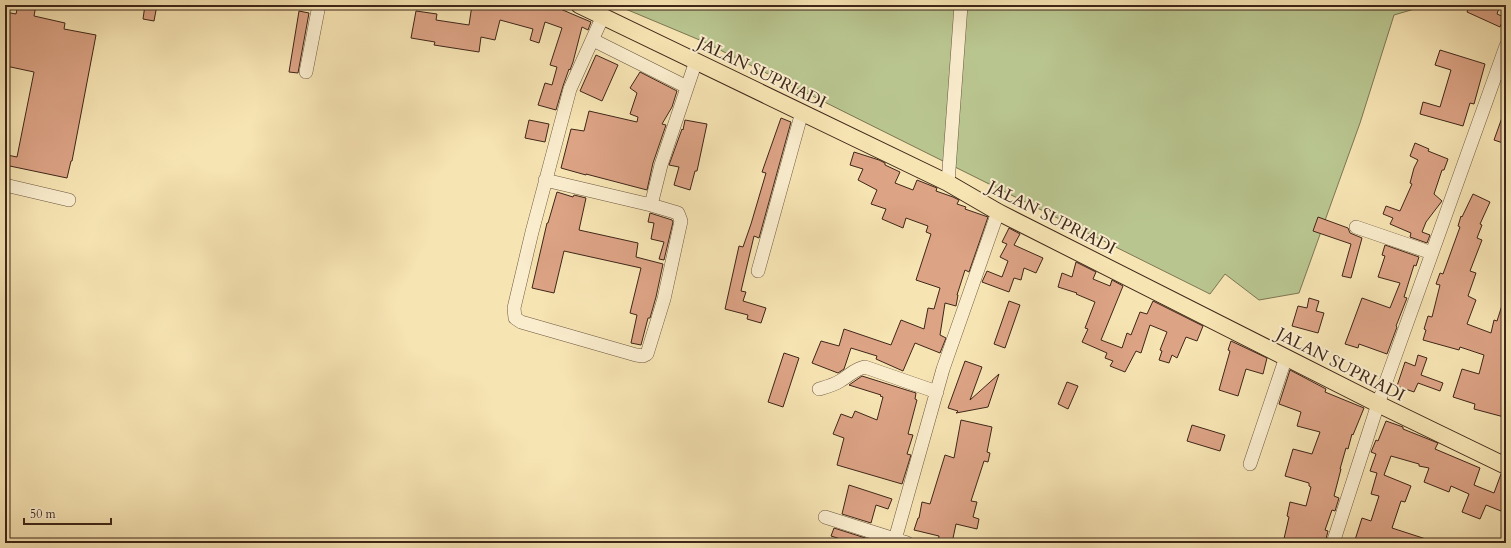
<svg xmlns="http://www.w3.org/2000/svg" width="1511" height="548" font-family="Cardo,serif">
  <rect width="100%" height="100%" fill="#f7e4b3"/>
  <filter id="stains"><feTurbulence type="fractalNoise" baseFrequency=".005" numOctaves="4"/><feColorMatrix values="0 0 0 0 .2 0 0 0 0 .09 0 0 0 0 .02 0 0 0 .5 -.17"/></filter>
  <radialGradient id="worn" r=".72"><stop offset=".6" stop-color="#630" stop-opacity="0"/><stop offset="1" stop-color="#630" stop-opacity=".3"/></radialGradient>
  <!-- green -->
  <path fill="#b9c58f" stroke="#7c7654" d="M616 5H1428L1394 15 1360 123 1299 293 1259 300 1225 274 1210 294 702 41Z"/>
  <!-- building -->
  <path fill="#dca385" stroke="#3e2618" d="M18 5H36L34 16 65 23 64 29 96 35 72 161H71L67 178 5 165 7 155 17 157 34 72 6 66 8 60H5V12L16 14Z
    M145 5H157L154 21 143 19Z
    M472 5 490 7V5H551L591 22 588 30 582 27 573 62 570 70 569 69 563 86 556 110 538 105 545 83 552 85 557 67 550 65 562 28 545 22 539 43 530 40 533 29 500 20 495 40 481 37 479 52 434 45 435 42 411 38 416 11 437 14 436 20 469 25Z
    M1470 5H1500L1497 14 1504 17 1500 27 1467 12Z
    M299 11 309 13 298 73 289 72Z
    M1440 50 1485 64 1474 104 1470 103 1463 126 1420 114 1423 102 1440 107 1451 70 1435 65Z
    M596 55 618 65 602 101 580 91Z
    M640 72 677 91 672 107 662 124 666 125 653 163 647 190 586 174V175L561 168 571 129 584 131 589 111 637 122 638 117 630 114 637 93 630 88Z
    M1504 112H1506V144L1494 140Z
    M781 118 791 122 759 238 754 236 741 291 746 292 743 301 766 308 761 323 747 319 748 315 725 309 739 246 743 247 751 224 766 173 762 172Z
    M529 120 549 124 545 142 525 138Z
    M685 120 707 124 697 171H695L690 190 674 185 679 167 669 165 682 129 683 130Z
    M1415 143 1429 149 1428 151 1448 159 1444 170H1442L1434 194 1442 201 1426 222 1422 232 1430 235 1427 243 1410 237 1411 233 1390 224 1393 218 1383 214 1386 206 1400 211 1412 184 1410 183 1414 168 1418 160 1410 156Z
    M854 152 879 160 885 163V165L900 172 895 183 913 190 917 180 937 188 936 191 953 197 959 200 957 204 966 207 965 209 988 217 969 272 965 270 957 295H958L956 306 945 303 940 335 946 338 940 353 915 343 903 371 876 359 877 356 851 348 844 369 838 373 812 363 821 341 839 346 844 329 891 345 901 320 924 329 928 308 934 309 940 288 916 280 931 234 926 232 928 226 906 218 903 228 882 219 886 209 871 204 877 190 858 180 863 169 850 165Z
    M557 192 573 197 574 195 586 198 579 230 638 243 636 257 663 264 656 297 650 318H648L641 345 631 343 637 315 630 313 641 268 564 251 554 293 532 288 547 223H548Z
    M1473 194 1490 202 1480 224 1482 225 1477 238 1482 240 1470 271 1476 273 1468 296 1476 300 1467 324 1491 333 1494 320 1497 321 1504 299H1506V363L1503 374 1504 375 1502 383 1506 384V408L1504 417 1474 409 1475 404 1453 397 1462 369 1479 374 1484 355 1460 347 1459 350 1423 340 1426 330 1424 329 1428 316 1432 317 1440 285 1436 284 1440 273 1443 274 1460 227 1458 226 1461 216 1462 217Z
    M650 213 672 220 673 222 664 260 659 259 664 242 651 239 654 223 648 222Z
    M1318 217 1348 228 1350 233 1362 238 1351 278 1342 276 1351 244 1313 231Z
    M1009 228 1020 234 1014 245 1043 258 1036 273 1024 268 1021 280 1014 278 1009 292 982 282 987 271 1002 277 1008 261 1000 257 1007 244 1002 242Z
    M1385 245 1419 257 1416 266 1414 265 1404 297 1407 298 1396 326 1397 327 1387 354 1359 344 1358 348 1345 344 1362 298 1390 308 1400 283 1378 277 1385 256 1382 255Z
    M1076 262 1096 272 1093 279 1110 286 1112 280 1123 286 1101 340 1122 348 1127 333 1131 335 1140 312 1147 314 1153 301 1203 326 1197 341 1186 337 1177 358 1172 355 1169 363 1159 360 1162 351 1160 350 1167 332 1150 325 1141 353 1136 351 1125 372 1110 366 1113 361 1105 358 1107 353 1082 342 1088 329 1085 328 1095 302 1076 294 1077 293 1058 287 1062 273 1072 277Z
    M1309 298 1319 301 1316 311 1324 313 1318 333 1292 326 1298 306 1307 308Z
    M1009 301 1020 305 1005 348 994 344Z
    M1231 341 1267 358 1263 374 1246 369 1238 396 1219 390 1230 351 1228 350Z
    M784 353 799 358 783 407 768 402Z
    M1418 355 1427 358 1421 375 1443 383 1440 391 1418 383 1414 392 1397 386 1405 362 1415 366Z
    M965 361 982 367 970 400 999 374 988 407 956 413 958 411 948 408Z
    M1290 370 1326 389 1325 392 1364 408 1353 435 1352 434 1348 449 1346 448 1340 469H1341L1334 496 1339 498 1335 511 1332 510 1325 530 1328 531 1325 543H1283L1289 517 1287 516 1290 502 1306 506 1311 487 1309 486V483L1285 476 1293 449 1312 454 1320 432 1297 426 1301 412 1279 404Z
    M862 376 916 393 915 399 917 400 908 434 913 435 907 454 911 455 902 484 837 465 844 438 833 434 841 414 852 418 855 411 877 420 883 397 880 396 881 395 849 385Z
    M1067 382 1078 386 1068 409 1058 404Z
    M961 420 992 427 987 452 990 453 988 462 984 461 971 501 977 502 973 517 979 519 977 529 956 524 952 543H938L939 536 914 530 918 518H919L922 502 930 504 945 455 954 458Z
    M1386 421 1403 427V429L1438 443 1435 449 1480 468 1474 485 1494 493 1501 474 1506 475V513L1486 505 1480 519 1462 512 1469 494 1451 486 1449 492 1424 482 1429 468 1419 466V464L1391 456 1384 475 1411 486 1405 502 1401 501 1392 528 1432 541V543H1354L1362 518 1371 521 1379 496 1371 494 1377 473 1370 471 1376 454 1371 452 1376 440 1378 441Z
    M1192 425 1225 435 1220 451 1187 441Z
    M849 485 892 499 888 509 876 505 871 523 842 514Z
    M834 528 881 543H853L831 536Z"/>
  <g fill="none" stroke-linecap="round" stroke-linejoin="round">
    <!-- minor casing -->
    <g stroke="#6c563f" stroke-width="14">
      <path id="minor" d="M603 16 570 89 532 232 514 308 515 318 521 322 636 355 643 356 647 354 664 299 681 221 678 213 651 205
        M593 40 687 87
        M306 72 319 5
        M545 180 651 205 661 165 696 61
        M948 183 961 5
        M5 185 69 200
        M1356 227 1432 253
        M758 271 802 112
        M819 389C826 387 834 385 840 381 849 376 854 369 865 367L937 392
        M1250 464 1286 357
        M825 517 907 543
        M894 543 943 369 998 212
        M1333 543 1378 404 1506 46"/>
    </g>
    <!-- major casing -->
    <g stroke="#3e2618" stroke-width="18">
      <path id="major" d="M579 5 948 183 998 212 1378 404 1506 466"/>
    </g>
    <!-- minor -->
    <use href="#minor" stroke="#faedce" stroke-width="13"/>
    <!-- major -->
    <use href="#major" stroke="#f7e4b3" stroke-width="16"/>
  </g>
  <g text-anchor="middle" stroke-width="4" stroke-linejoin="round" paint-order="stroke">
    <!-- street labels -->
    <g font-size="17" fill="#3e2618" stroke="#faedce">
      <text transform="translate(762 72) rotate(26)" y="6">JALAN SUPRIADI</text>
      <text transform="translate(1052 217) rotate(27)" y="6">JALAN SUPRIADI</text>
      <text transform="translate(1341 364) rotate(27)" y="6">JALAN SUPRIADI</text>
    </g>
  </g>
  <!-- margin -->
  <rect width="1511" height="548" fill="none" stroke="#f7e4b3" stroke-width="20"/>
  <rect x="6" y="6" width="1499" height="536" fill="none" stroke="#3e2618" stroke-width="2"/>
  <rect x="10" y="10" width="1491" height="528" fill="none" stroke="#3e2618"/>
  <!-- scale -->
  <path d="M24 518v6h87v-6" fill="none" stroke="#3e2618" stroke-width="2"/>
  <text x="30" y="518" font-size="12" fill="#3e2618" stroke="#faedce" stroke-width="3" paint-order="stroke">50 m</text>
  <rect width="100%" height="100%" filter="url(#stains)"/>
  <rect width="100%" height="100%" fill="url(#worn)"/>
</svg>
